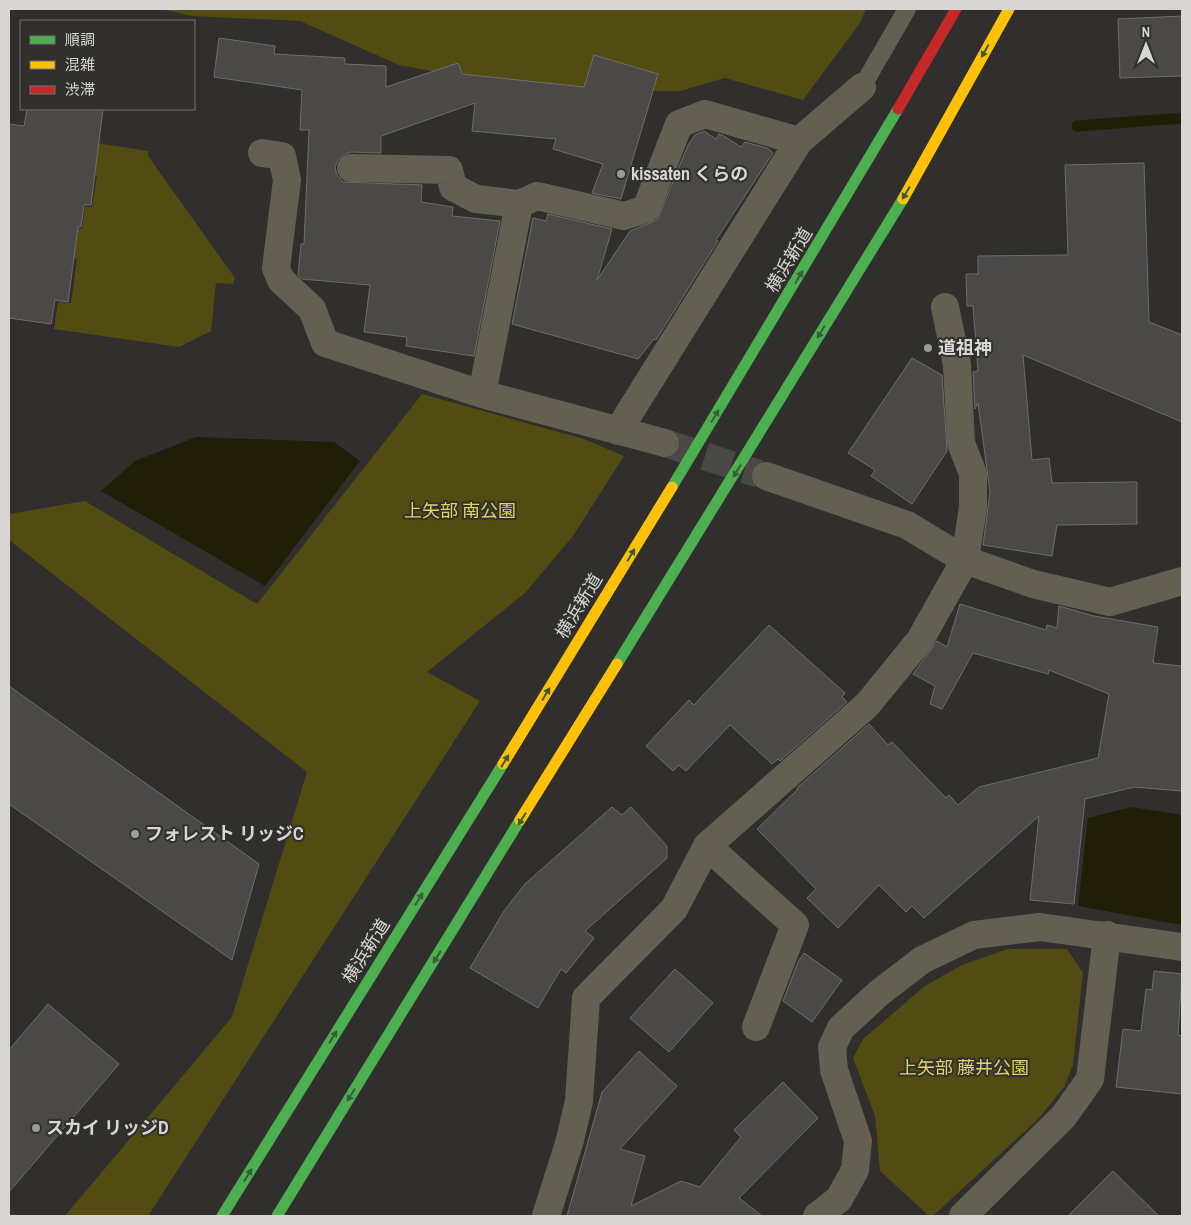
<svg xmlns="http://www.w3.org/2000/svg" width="1191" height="1225" font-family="'Archivo Narrow','Noto Sans JP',sans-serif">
  <rect width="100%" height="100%" fill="#302f2d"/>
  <!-- green -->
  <path fill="#524b12" d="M161 9H866L860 23 803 100 725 78 680 91H538L399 65 300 21 192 16Z
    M97 143 148 151V156L235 278 233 284 216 283 211 331 179 347 54 329 58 302 71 303 77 259 67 257 71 228 82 229 85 207H92L97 176 92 175Z
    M422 394 584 439 624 456 573 536 525 593 427 672 480 701 148 1216H65L232 1017 307 772 9 540V514L85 501 257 604Z
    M1007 949H1067L1083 973 1073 1065 1064 1087 1039 1118 933 1216H929L880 1171 875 1116 853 1058 863 1039 925 986 962 965Z"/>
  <!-- water -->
  <path fill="#211e08" d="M196 437 334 442 360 461 265 586 101 491 135 461Z
    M1131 807 1182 815V925L1078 906 1088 818Z"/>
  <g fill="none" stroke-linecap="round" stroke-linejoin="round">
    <!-- stream -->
    <path stroke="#211e08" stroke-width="11" d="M1077 126 1182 118"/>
  </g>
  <!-- building -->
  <path fill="#4a4948" stroke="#6e6d6b" d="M1182 16V76L1120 78 1118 19Z
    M219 38 275 46 274 54 345 58V64L386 66V87L458 63 462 74 584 87 594 55 658 74 621 199 592 193 603 164 553 149 556 139 472 131 475 103 381 136V153L351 152 343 155 338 160 335 167 337 175 343 182 422 185 421 202 453 207 452 216 500 221 474 356 406 346 407 337 364 332 370 285 302 279 298 275 301 244H304L309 130H300L302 90 214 77Z
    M27 109H103L91 205H84L81 227H78L68 302 55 300 51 324 9 318V124L24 126Z
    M704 131 716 139 719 134 724 136 741 147 745 142 767 148 773 153 716 240 718 241 656 340 654 339 638 359 512 324 533 218 546 221 548 214 612 229 597 280 630 231 657 220 688 145 695 135Z
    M1144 163 1149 322 1182 335V422L1023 355 1032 460 1049 458 1052 483 1137 482V524L1057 525 1052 556 983 545 990 492 978 403 975 409 973 372 978 371 973 306H967L966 274H978V256L1068 255 1065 165Z
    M912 358 942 375 947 451 912 504 871 476 875 470 848 453Z
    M960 604 1046 630 1047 625 1057 628 1059 606 1094 616 1158 627 1153 663 1182 666V791L1134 787 1085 799 1074 904 1030 900 1039 816 924 918 912 906 906 912 879 885 838 928 807 898 816 889 757 829 798 789 797 788 869 724 888 745 892 742 946 798 949 795 958 805 979 787 1098 758 1109 694 1049 670 1048 674 973 653 942 709 930 704 935 686 913 674 937 641 947 647Z
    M769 625 845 693 842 697 847 702 780 761 778 759 772 764 730 725 686 771 679 765 673 771 646 746 689 700 694 705Z
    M9 686 259 864 232 960 9 804Z
    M612 807 622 815 631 807 667 846V858L585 931 594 938 566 973 561 969 538 1008 470 968 504 911 525 884Z
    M804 953 842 980 812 1022 783 1001 798 962Z
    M675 969 713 1003 669 1052 630 1018Z
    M1154 971 1182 974 1178 1035 1182 1036V1094L1116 1087 1123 1029 1141 1031 1146 989 1152 990Z
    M48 1004 119 1064 9 1192V1050Z
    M639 1051 677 1086 620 1149 645 1156 631 1206 681 1181 700 1187 741 1137 734 1130 783 1082 818 1118 739 1198 762 1216H567L602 1092Z
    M1113 1171 1159 1216H1068Z"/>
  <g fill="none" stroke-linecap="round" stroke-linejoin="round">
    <!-- street-tunnel -->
    <path stroke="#494846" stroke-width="28" stroke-dasharray="28 14" stroke-linecap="butt" d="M665 443 759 474"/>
    <!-- lane -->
    <path stroke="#636051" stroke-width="18" d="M862 87 907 9"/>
    <!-- street -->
    <path stroke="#636051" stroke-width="28" d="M262 153 282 156 287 180 276 268 281 280 312 309 325 343 482 394 665 443
      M351 168 449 170 453 187 476 199 519 204 537 196 624 216 646 209 679 124 705 114 799 141
      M482 394 519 204
      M618 431 799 141 862 87
      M766 476 907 525 965 560 1033 584 1110 602 1182 581
      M707 846 795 925 756 1027
      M546 1216 570 1140 579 1101 586 998 674 909 707 846 867 705 920 640 965 560 973 507V474L961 443 957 365 945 307
      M817 1216 839 1199 855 1170 858 1141 834 1070 832 1047 841 1028 879 993 922 960 974 935 1040 927 1182 947
      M963 1216 1064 1116 1090 1079 1107 935"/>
    <!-- fast -->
    <path stroke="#4caf50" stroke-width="11" d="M672 487 898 109
      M617 664 903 199
      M222 1216 503 764
      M277 1216 520 820"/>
    <!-- slow -->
    <path stroke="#ffc107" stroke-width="11" d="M903 199 1009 9
      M503 764 672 487
      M520 820 617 664"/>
    <!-- jam -->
    <path stroke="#c62828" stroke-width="11" d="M898 109 956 9"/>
  </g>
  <!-- one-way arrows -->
  <defs><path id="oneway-solid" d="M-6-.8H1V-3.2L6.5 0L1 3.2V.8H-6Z" transform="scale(1.25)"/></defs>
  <g fill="#3a5c39">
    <use href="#oneway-solid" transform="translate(985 51) rotate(119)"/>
    <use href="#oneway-solid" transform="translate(906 193) rotate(121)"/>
    <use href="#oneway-solid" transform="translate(799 277) rotate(-59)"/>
    <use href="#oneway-solid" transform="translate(821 332) rotate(121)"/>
    <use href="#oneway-solid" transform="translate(715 416) rotate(-59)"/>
    <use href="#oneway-solid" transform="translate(737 471) rotate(121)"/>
    <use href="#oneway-solid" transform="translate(631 555) rotate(-59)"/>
    <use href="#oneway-solid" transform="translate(546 694) rotate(-59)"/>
    <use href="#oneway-solid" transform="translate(505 761) rotate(-58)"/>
    <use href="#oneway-solid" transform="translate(522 819) rotate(122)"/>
    <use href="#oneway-solid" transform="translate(419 899) rotate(-58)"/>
    <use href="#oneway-solid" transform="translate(437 957) rotate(122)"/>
    <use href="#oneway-solid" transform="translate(333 1037) rotate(-58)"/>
    <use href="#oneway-solid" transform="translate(351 1095) rotate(122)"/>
    <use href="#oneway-solid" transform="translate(248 1175) rotate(-58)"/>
  </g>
  <!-- markers -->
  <g fill="#9d9c9a" stroke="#31302c" stroke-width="2">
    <circle cx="621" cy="174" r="5"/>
    <circle cx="928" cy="348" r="5"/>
    <circle cx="135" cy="834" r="5"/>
    <circle cx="36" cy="1128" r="5"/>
  </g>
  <g text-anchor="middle" stroke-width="4" stroke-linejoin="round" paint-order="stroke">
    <!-- poi labels -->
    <g font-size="18" font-weight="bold" fill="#d8d7d4" stroke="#31302c" text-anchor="start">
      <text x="631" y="180">kissaten くらの</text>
      <text x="938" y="354">道祖神</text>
      <text x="145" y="840">フォレスト リッジC</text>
      <text x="46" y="1134">スカイ リッジD</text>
    </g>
    <!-- street labels -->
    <g font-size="18" fill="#d8d7d4" stroke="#31302c">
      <text transform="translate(789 260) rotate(-59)" y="6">横浜新道</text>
      <text transform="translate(579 606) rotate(-59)" y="6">横浜新道</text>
      <text transform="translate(366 951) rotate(-58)" y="6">横浜新道</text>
    </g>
    <!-- park labels -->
    <g font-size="18" fill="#e0d264" stroke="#31302c">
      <text x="460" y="517">上矢部 南公園</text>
      <text x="964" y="1074">上矢部 藤井公園</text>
    </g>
  </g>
  <!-- border -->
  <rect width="1191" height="1225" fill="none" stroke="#d8d7d4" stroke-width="20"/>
  <!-- legend -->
  <rect x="20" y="20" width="175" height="90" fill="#31302c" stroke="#74736f"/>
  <rect x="30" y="36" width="25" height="8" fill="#4caf50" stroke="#74736f"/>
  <text x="65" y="45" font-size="15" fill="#d8d7d4">順調</text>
  <rect x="30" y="61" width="25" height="8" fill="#ffc107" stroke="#74736f"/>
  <text x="65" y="70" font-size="15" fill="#d8d7d4">混雑</text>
  <rect x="30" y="86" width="25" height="8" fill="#c62828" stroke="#74736f"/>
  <text x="65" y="95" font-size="15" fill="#d8d7d4">渋滞</text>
  <!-- north arrow -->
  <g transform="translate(1146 45)" stroke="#31302c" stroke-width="4" paint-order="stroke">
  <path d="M0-4L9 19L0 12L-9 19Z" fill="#d8d7d4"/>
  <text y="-8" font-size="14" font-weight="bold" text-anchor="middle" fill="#d8d7d4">N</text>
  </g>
</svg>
